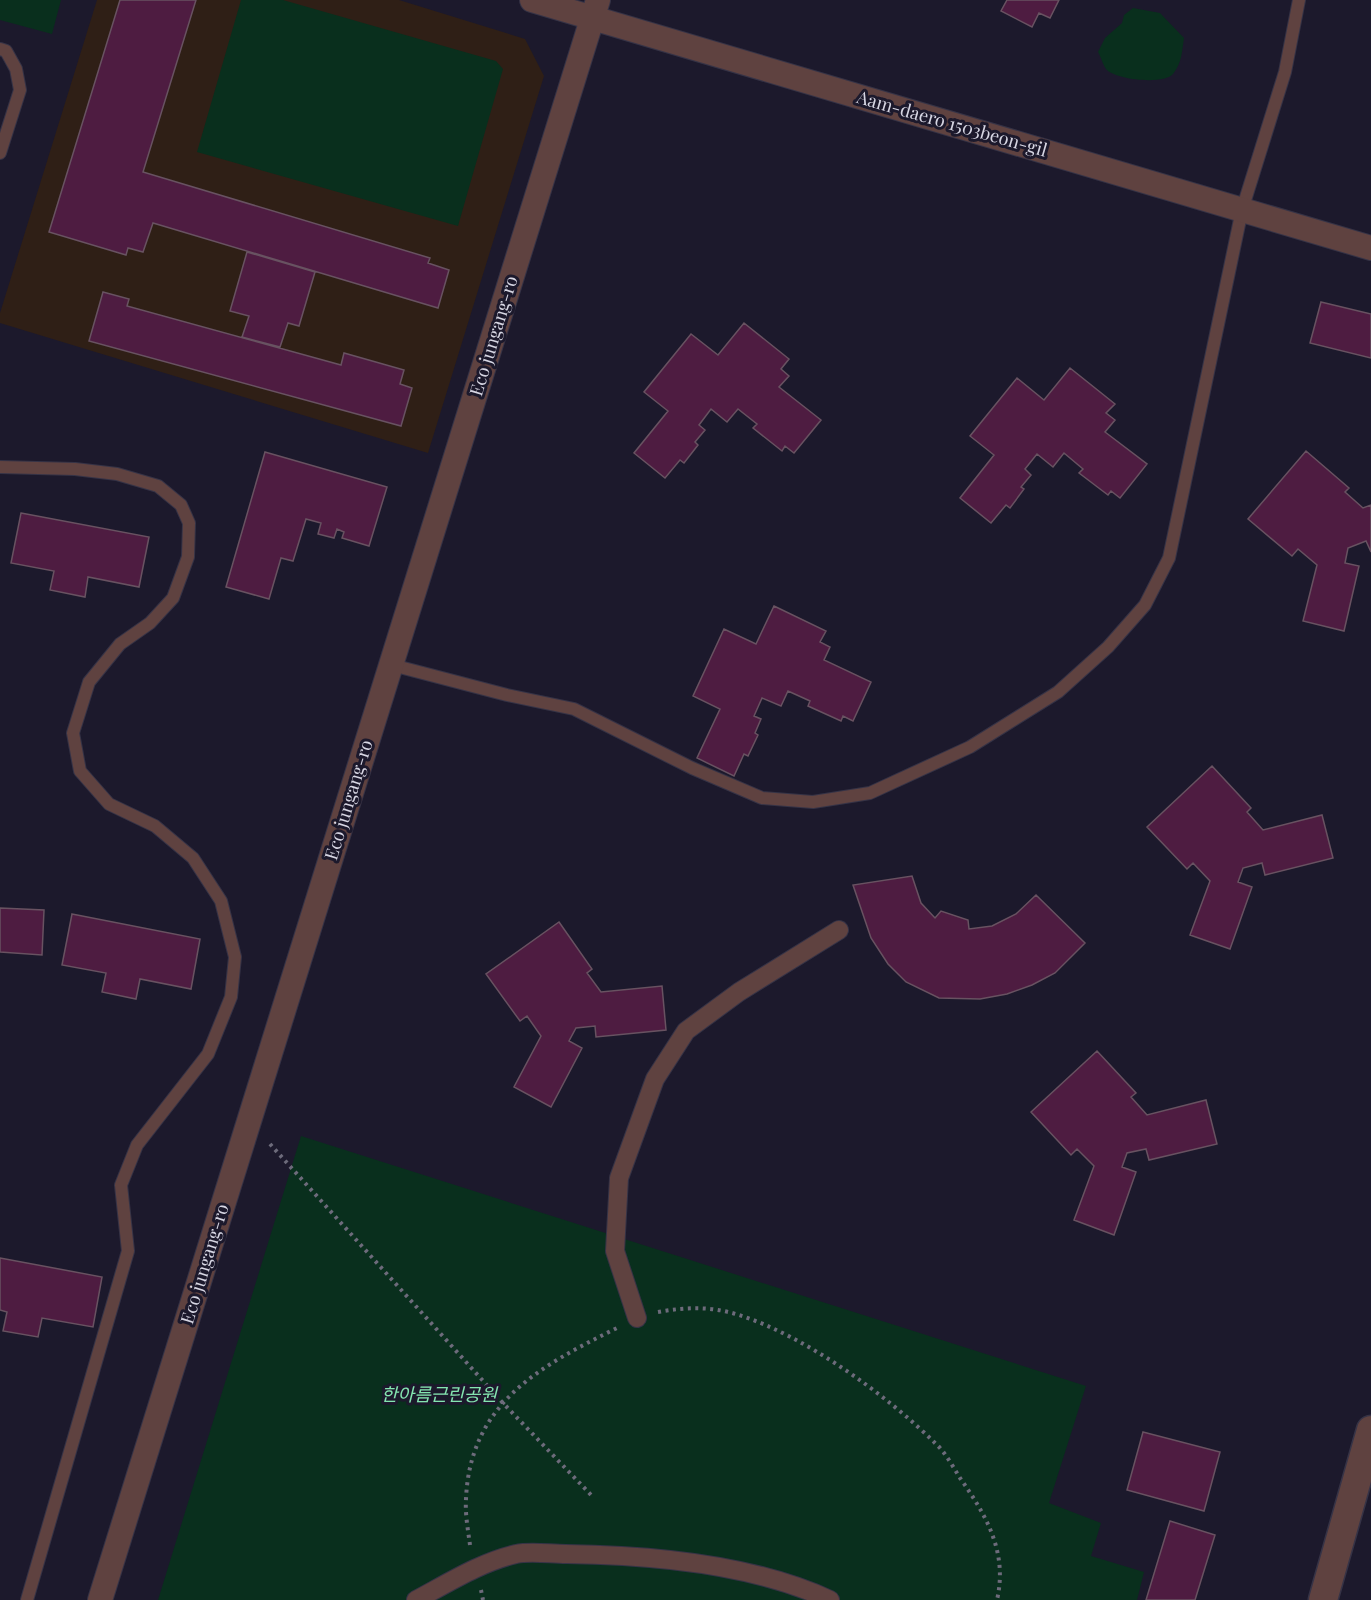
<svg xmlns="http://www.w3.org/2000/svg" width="1371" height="1600" font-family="'Playfair Display','Noto Sans KR',serif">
  <rect width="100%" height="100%" fill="#1c192c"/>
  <!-- education -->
  <path fill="#2f1f16" d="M97 0H399L525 39 544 76 428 453 0 323V313Z"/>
  <!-- park -->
  <path fill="#092f1d" d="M0 0H61L52 34 0 20Z
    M241 0H283L496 61 503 69 458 226 197 152Z
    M1133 8 1160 13 1184 38C1182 51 1182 63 1173 74 1164 85 1115 80 1106 69 1103 65 1101 57 1098 52L1105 38 1122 23 1124 15Z
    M301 1136 1086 1386 1049 1503 1101 1523 1091 1556 1144 1572 1137 1600H158Z"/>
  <!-- building -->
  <path fill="#4e1c41" stroke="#685261" stroke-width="1.5" d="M120 0H196L143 172 430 258 428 263 449 270 438 308 153 223 143 252 128 248 126 255 49 232Z
    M1007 0H1059L1050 18 1039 13 1032 27 1001 11Z
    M247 252 315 272 299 326 288 323 280 347 242 337 249 316 230 311Z
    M103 292 129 299 127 306 341 365 344 353 404 370 400 384 412 388 401 426 89 341Z
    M1321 302 1371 314V358L1310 343Z
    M744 323 789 359 781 369 789 376 779 387 821 420 794 453 785 446 782 451 753 428 757 424 738 409 727 422 711 409 699 425 705 430 695 442 698 445 684 463 680 460 665 478 634 453 668 411 644 392 691 334 718 355Z
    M1070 368 1115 404 1106 413 1115 420 1105 432 1147 464 1120 498 1111 491 1108 495 1079 473 1083 469 1064 453 1053 467 1037 454 1025 469 1031 475 1021 487 1024 489 1010 508 1006 505 991 523 960 498 994 455 970 436 1017 378 1044 400Z
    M1306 451 1349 488 1345 492 1363 508 1371 505V552L1366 541 1348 548 1345 563 1359 566 1344 631 1303 621 1317 565 1298 549 1292 556 1248 519Z
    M265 452 387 487 369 546 342 538 344 532 337 529 334 538 318 534 321 523 306 519 293 561 281 558 269 599 226 587Z
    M21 513 149 537 139 587 88 577 85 597 50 590 54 571 11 563Z
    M774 606 826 631 820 642 830 647 824 660 871 682 853 721 843 716 841 721 808 706 810 701 788 691 781 706 762 698 754 716 761 719 755 733 758 735 748 756 744 754 734 776 697 758 720 709 693 696 724 629 756 644Z
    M1212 766 1251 808 1247 812 1263 830 1322 815 1333 858 1265 875 1262 863 1243 868 1238 882 1252 887 1230 949 1190 935 1210 881 1193 863 1187 869 1147 827Z
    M912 876 921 903 935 918 941 911 968 920 969 929 992 926 1016 914 1036 895 1085 943 1055 973 1032 985 1007 994 980 999 939 998 906 982 888 964 871 938 853 885Z
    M0 908 44 910 42 955 0 952Z
    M72 914 200 939 191 989 140 979 136 999 102 992 106 973 62 965Z
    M559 922 592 969 587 973 601 992 662 986 666 1030 596 1037 595 1026 576 1028 569 1041 582 1048 551 1107 514 1087 541 1036 527 1016 520 1021 486 974Z
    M1097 1051 1136 1093 1131 1097 1147 1115 1206 1100 1217 1144 1149 1160 1146 1149 1127 1153 1122 1167 1136 1172 1114 1235 1074 1220 1094 1166 1077 1149 1071 1155 1031 1112Z
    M0 1258 102 1277 93 1327 42 1318 38 1337 3 1331 7 1312 0 1310Z
    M1143 1432 1220 1452 1204 1511 1127 1490Z
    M1170 1521 1215 1535 1195 1600H1146Z"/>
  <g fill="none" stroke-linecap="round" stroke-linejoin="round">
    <!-- service casing -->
    <g stroke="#363346" stroke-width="14">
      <path id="service" d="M0 49 6 51 16 69 20 90 0 153
        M0 467 75 469 117 474 158 486 181 505 189 523 188 557 173 598 150 623 120 644 89 682 73 733 80 771 109 804 155 826 193 858 221 901 235 957 231 997 208 1054 137 1145 121 1185 128 1251 27 1600
        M392 665 507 695 574 709 692 768 762 798 813 802 870 793 970 747 1058 692 1108 647 1145 605 1169 558 1242 210 1285 72 1299 0"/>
    </g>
    <!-- pedestrian casing -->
    <g stroke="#363346" stroke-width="20">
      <path id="pedestrian" d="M637 1318 615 1251 619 1178 655 1079 686 1031 739 992 839 930
        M416 1600C448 1583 481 1562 516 1554 531 1551 550 1554 566 1554 650 1555 753 1564 830 1600"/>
    </g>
    <!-- minor casing -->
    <g stroke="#363346" stroke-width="26">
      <path id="minor" d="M532 0 1371 248
        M100 1600 598 0"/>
    </g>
    <!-- tertiary casing -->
    <g stroke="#363346" stroke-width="31">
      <path id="tertiary" d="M1323 1600 1371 1430"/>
    </g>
    <!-- path -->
    <path stroke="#6d6b7b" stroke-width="4" stroke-dasharray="3 4.5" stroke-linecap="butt" d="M270 1144 502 1402 593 1497
      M658 1312C686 1307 711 1306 739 1315 805 1336 887 1395 936 1444 946 1453 953 1467 960 1478 986 1515 1008 1552 997 1600
      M470 1545C468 1530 465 1514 466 1499 470 1403 540 1366 617 1328
      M481 1590 483 1600"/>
    <!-- service -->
    <use href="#service" stroke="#5f4240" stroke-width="12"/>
    <!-- pedestrian -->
    <use href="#pedestrian" stroke="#5f4240" stroke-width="18"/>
    <!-- minor -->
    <use href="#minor" stroke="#5f4240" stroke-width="24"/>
    <!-- tertiary -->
    <use href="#tertiary" stroke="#5f4240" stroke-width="28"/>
  </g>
  <g text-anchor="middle" stroke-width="6" stroke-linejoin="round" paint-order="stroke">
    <!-- street labels -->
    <g font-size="18" fill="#d7d6e3" stroke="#1c192c">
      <text transform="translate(952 124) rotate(16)" y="6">Aam-daero 1503beon-gil</text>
      <text transform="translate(494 336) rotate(-73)" y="6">Eco jungang-ro</text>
      <text transform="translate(349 800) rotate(-73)" y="6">Eco jungang-ro</text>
      <text transform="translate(205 1264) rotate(-73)" y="6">Eco jungang-ro</text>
    </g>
    <!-- park labels -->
    <g font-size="18" font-style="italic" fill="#84e5b0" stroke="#1c192c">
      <text x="439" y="1401">한아름근린공원</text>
    </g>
  </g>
</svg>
